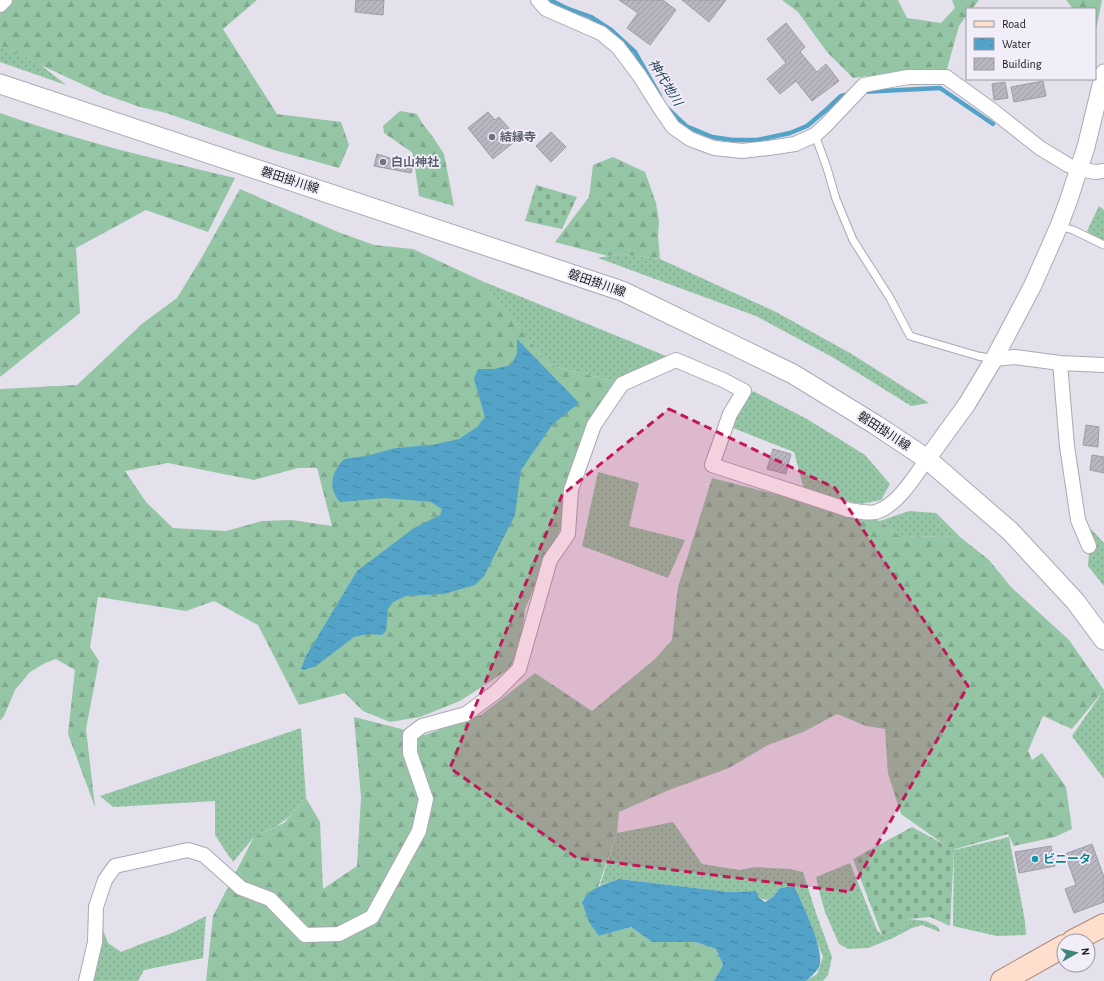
<svg xmlns="http://www.w3.org/2000/svg" width="1104" height="981" font-family="'Alegreya Sans','Noto Sans JP',sans-serif">
  <defs>
    <pattern id="grass-dots" width="8" height="8" patternUnits="userSpaceOnUse"><rect width="8" height="8" fill="#94c5a4"/><path d="M2 2h.1M6 6h.1" fill="none" stroke="#7fa88d" stroke-width="1.8" stroke-linecap="round"/></pattern>
    <pattern id="forest-firs" width="22" height="20" patternUnits="userSpaceOnUse"><rect width="22" height="20" fill="#94c5a4"/><path d="M5 1l3.5 6h-7zM16 11l3.5 6h-7z" fill="#7fa88d"/></pattern>
    <pattern id="cemetery-stones" width="16" height="16" patternUnits="userSpaceOnUse"><rect width="16" height="16" fill="#94c5a4"/><path d="M2 7V4a2 2 0 0 1 4 0v3zM10 15v-3a2 2 0 0 1 4 0v3z" fill="#7fa88d"/></pattern>
    <pattern id="water-ripples" width="26" height="14" patternUnits="userSpaceOnUse"><rect width="26" height="14" fill="#53a3c9"/><path d="M2 4q2-2 4 0t4 0M15 11q2-2 4 0t4 0" fill="none" stroke="#4484a2"/></pattern>
    <pattern id="building-hatch" width="6" height="6" patternUnits="userSpaceOnUse"><rect width="6" height="6" fill="#bab6c1"/><path d="M-1 1l2-2M0 6l6-6M5 7l2-2" fill="none" stroke="#9f9ca5"/></pattern>
  </defs>
  <rect width="100%" height="100%" fill="#e4e1ec"/>
  <!-- grass -->
  <path fill="url(#grass-dots)" d="M0 46 37 62 66 85 0 62Z
    M1099 206 1104 210V245L1093 238 1087 231Z
    M620 254 660 259 776 312 850 353 929 403 911 406 834 358 756 316 598 258Z
    M482 281 676 360 616 382 549 365Z
    M753 391 807 419 865 455 890 484 881 500 861 504 819 495 803 486 794 452 733 428 735 416Z
    M598 472 639 483 629 526 685 540 668 578 582 546Z
    M909 511 936 513 960 537 900 536 880 521Z
    M1091 529 1104 543V586L1088 566Z
    M1104 690V779L1072 736Z
    M301 728 306 798 290 816 277 826 254 837 233 862 231 858H230L215 835V801L113 807 100 796Z
    M673 822 702 864 740 870 754 867 790 869 803 872 816 913 832 957 828 975 823 981H806L817 974 823 957 794 886 780 888 774 896 767 900 758 898 756 891 730 892 619 879 600 885 617 833Z
    M1009 837 1025 921 1026 935 997 936 953 926 954 850Z
    M850 863 877 930 882 935 901 928 909 919 926 921 938 927 940 932 922 925 912 928 893 938 868 948 848 949 839 944 825 912 820 894 816 877Z
    M206 916 203 958 144 970 138 981H91L99 920 108 943 121 952 141 944 172 933Z"/>
  <!-- forest -->
  <path fill="url(#forest-firs)" fill-rule="evenodd" d="M0 0H257L223 29 277 114 341 122 349 145 339 168 274 150 166 113 140 107 103 94 0 46Z
    M782 0H898L907 18 941 23 955 8 952 0H979L972 9H967V15L959 26 947 69 934 71 915 70 853 78 827 52 798 12Z
    M1066 0H1102L1095 35V9H1073Z
    M400 111 417 114 422 123 433 137 444 154 454 206 419 196 413 153 384 133 383 126Z
    M0 113C77 141 156 159 235 178L208 232 146 210 76 248 80 313 0 377Z
    M613 157 645 172 656 203 659 222 658 236 660 259 620 254 608 256 555 242 589 197 593 165Z
    M240 189 338 232 374 245 413 249 482 281 549 365 616 382 590 426 561 528 525 609 521 647 509 669 460 701 420 717 390 722 363 711 345 693 299 705 258 625 214 601 186 611 98 597 90 647 99 661 86 729 95 807 68 734 75 670 56 659 45 663 30 672 15 690 4 716 0 721V389L77 385 143 323 177 298 202 257ZM168 463 254 480 298 468H317L332 526 292 520 262 521 226 531 173 528 146 502 125 471Z
    M712 478 880 521 900 536 960 537 989 560 1011 587 1069 640 1104 690 1072 729 1043 716 1028 751 1032 760 1042 753 1066 787 1072 829 1055 837 1014 846 1008 834 952 850 901 814 888 774 885 729 866 726 837 714 803 732 768 745 729 768 669 790 619 812 617 833 598 887 588 894 582 900 599 936 631 927 652 942H695L716 949 723 965 714 981H206L213 916 254 837 284 823 306 798 320 822 323 889 357 866 361 797 354 717 425 735 481 715 535 673 592 711 655 659 672 640 678 587Z"/>
  <!-- cemetery -->
  <path fill="url(#cemetery-stones)" d="M536 185 577 197 562 229 525 221Z
    M912 827 954 850 950 926 930 917 909 919 901 928 882 935 853 859Z"/>
  <!-- water -->
  <path fill="url(#water-ripples)" d="M517 339 579 403 552 425 521 470 515 515 484 576 475 585 444 594 406 596 393 602 388 609 386 631 382 635 368 634 354 637 316 666 304 670 301 669 306 656 357 571 414 528 440 515 442 509 431 502 385 498 340 502C327 487 332 472 344 459L366 456 396 448 432 445 459 439 477 427 485 417 474 379 478 369H494L511 365 517 354Z
    M619 879 730 892 756 891 759 898 765 902 774 896 780 888 794 886C801 902 826 951 819 967 816 972 810 978 806 981H714L723 965 716 949 695 942H652L631 927 599 936 589 922 582 902C589 888 605 884 619 879Z"/>
  <g fill="none" stroke-linecap="round" stroke-linejoin="round">
    <!-- stream -->
    <path stroke="#53a3c9" stroke-width="4.5" d="M550 0 566 8 591 17 611 30 635 52 660 96
      M861 92 940 88 993 124
      M668 109 686 126 712 137 733 140H757L790 133 807 126 826 110 841 96 850 94"/>
  </g>
  <!-- building -->
  <path fill="url(#building-hatch)" stroke="#9f9ca6" d="M356 0H384L383 15 355 12Z
    M619 0H663L676 10 650 45 627 28 638 13Z
    M682 0H726L709 22Z
    M786 23 805 47 800 52 817 72 826 64 839 81 812 101 796 81 780 94 767 79 786 63 767 39Z
    M1043 81 1046 96 1014 102 1011 87Z
    M1005 82 1008 98 994 100 992 84Z
    M488 112 495 120 499 117 509 128 505 131 514 142 493 159 468 128Z
    M551 132 566 147 551 162 536 146Z
    M377 154 413 165 411 173 374 166Z
    M1086 425 1099 427 1098 447 1083 445Z
    M773 449 791 454 786 474 767 469Z
    M1092 455 1104 457V473L1090 470Z
    M1092 844 1104 877V902L1074 913 1065 889 1076 885 1065 854Z
    M1051 846 1055 866 1019 873 1015 852Z"/>
  <g fill="none" stroke-linecap="round" stroke-linejoin="round">
    <!-- service casing -->
    <g stroke="#aba8b3" stroke-width="9">
      <path id="service" d="M815 135 827 168 836 199 853 240 890 298 910 336 978 356 994 359
        M1059 226 1073 230 1104 245"/>
    </g>
    <!-- minor casing -->
    <g stroke="#aba8b3" stroke-width="16">
      <path id="minor" d="M538 0 546 9 601 33 618 47 639 75 660 108 673 127 690 139 714 148 742 151 769 148 795 144 815 135 826 125 864 85 908 77H946L992 110 1040 148 1068 165 1079 169 1095 172 1104 171
        M0 5 5 0
        M994 359 1015 357 1060 363 1104 365
        M1060 363 1067 446 1078 520 1089 546
        M86 981 95 942 96 907 105 880 115 866 188 850 204 855 241 888 270 899 305 935 339 934 372 917 419 831 426 799 410 753V735L422 726 466 714 496 692 519 669 550 560 568 534 571 490 594 425 622 384 676 360 723 380 744 391 730 414 712 465 849 510C857 511 868 514 876 512 898 505 915 476 927 459"/>
    </g>
    <!-- tertiary casing -->
    <g stroke="#aba8b3" stroke-width="19">
      <path id="tertiary" d="M927 459 967 404 994 359 1033 285 1059 226 1068 202 1086 147 1104 73"/>
    </g>
    <!-- secondary casing -->
    <g stroke="#aba8b3" stroke-width="21">
      <path id="secondary" d="M0 84 622 291 793 374 876 425 927 459 1010 531 1075 601 1104 640"/>
    </g>
    <!-- primary casing -->
    <g stroke="#ae8b7b" stroke-width="24">
      <path id="primary" d="M1073 941 1104 925
        M1002 981 1064 946"/>
    </g>
    <!-- service -->
    <use href="#service" stroke="#fff" stroke-width="7"/>
    <!-- minor -->
    <use href="#minor" stroke="#fff" stroke-width="14"/>
    <!-- tertiary -->
    <use href="#tertiary" stroke="#fff" stroke-width="17"/>
    <!-- secondary -->
    <use href="#secondary" stroke="#fff" stroke-width="19"/>
    <!-- primary -->
    <use href="#primary" stroke="#fedfce" stroke-width="22"/>
  </g>
  <!-- marked area -->
  <path fill="#c2185b" fill-opacity="0.2" stroke="#c2185b" stroke-width="3" stroke-dasharray="8 5" stroke-linejoin="round" d="M669 409 835 488 968 686 850 892 577 858 450 768 562 495Z"/>
  <!-- markers -->
  <g fill="#6b7280" stroke="#f1eefa" stroke-width="1.5">
    <circle cx="492" cy="137" r="4"/>
    <circle cx="383" cy="162" r="4"/>
  </g>
  <circle fill="#0f9aa8" stroke="#f1eefa" stroke-width="1.5" cx="1035" cy="859" r="4"/>
  <g text-anchor="middle" stroke-width="3.5" stroke-linejoin="round" paint-order="stroke">
    <!-- worship labels -->
    <g font-size="12" font-weight="bold" fill="#5b616d" stroke="#f1eefa" text-anchor="start">
      <text x="500" y="141">結縁寺</text>
      <text x="391" y="166">白山神社</text>
    </g>
    <!-- street labels -->
    <g font-size="12" fill="#18171b" stroke="#f1eefa">
      <text transform="translate(290 180) rotate(18)" y="4">磐田掛川線</text>
      <text transform="translate(597 283) rotate(19)" y="4">磐田掛川線</text>
      <text transform="translate(884 431) rotate(33)" y="4">磐田掛川線</text>
    </g>
    <!-- culture labels -->
    <g font-size="12" font-weight="bold" fill="#0d838f" stroke="#f1eefa" text-anchor="start">
      <text x="1043" y="863">ビニータ</text>
    </g>
    <!-- water labels -->
    <g font-size="13" font-style="italic" fill="#1b3f50" stroke="#f1eefa">
      <text transform="translate(666 82) rotate(58)" y="5">神代地川</text>
    </g>
  </g>
  <!-- legend -->
  <rect x="966" y="8" width="130" height="72" fill="#f1eefa" stroke="#9a98a1"/>
  <rect x="974" y="21" width="20" height="6" fill="#fedfce" stroke="#9a98a1"/>
  <text x="1002" y="28" font-size="12" fill="#18171b">Road</text>
  <rect x="974" y="38" width="20" height="12" fill="url(#water-ripples)" stroke="#9a98a1"/>
  <text x="1002" y="48" font-size="12" fill="#18171b">Water</text>
  <rect x="974" y="58" width="20" height="12" fill="url(#building-hatch)" stroke="#9a98a1"/>
  <text x="1002" y="68" font-size="12" fill="#18171b">Building</text>
  <!-- north arrow -->
  <g transform="translate(1076 953) rotate(82)"><circle r="19" fill="#f1eefa" stroke="#9a98a1"/>
  <path d="M0-3L7 15L0 10L-7 15Z" fill="#3f847a"/>
  <text y="-6" font-size="11" font-weight="bold" text-anchor="middle" fill="#18171b">N</text>
  </g>
</svg>
